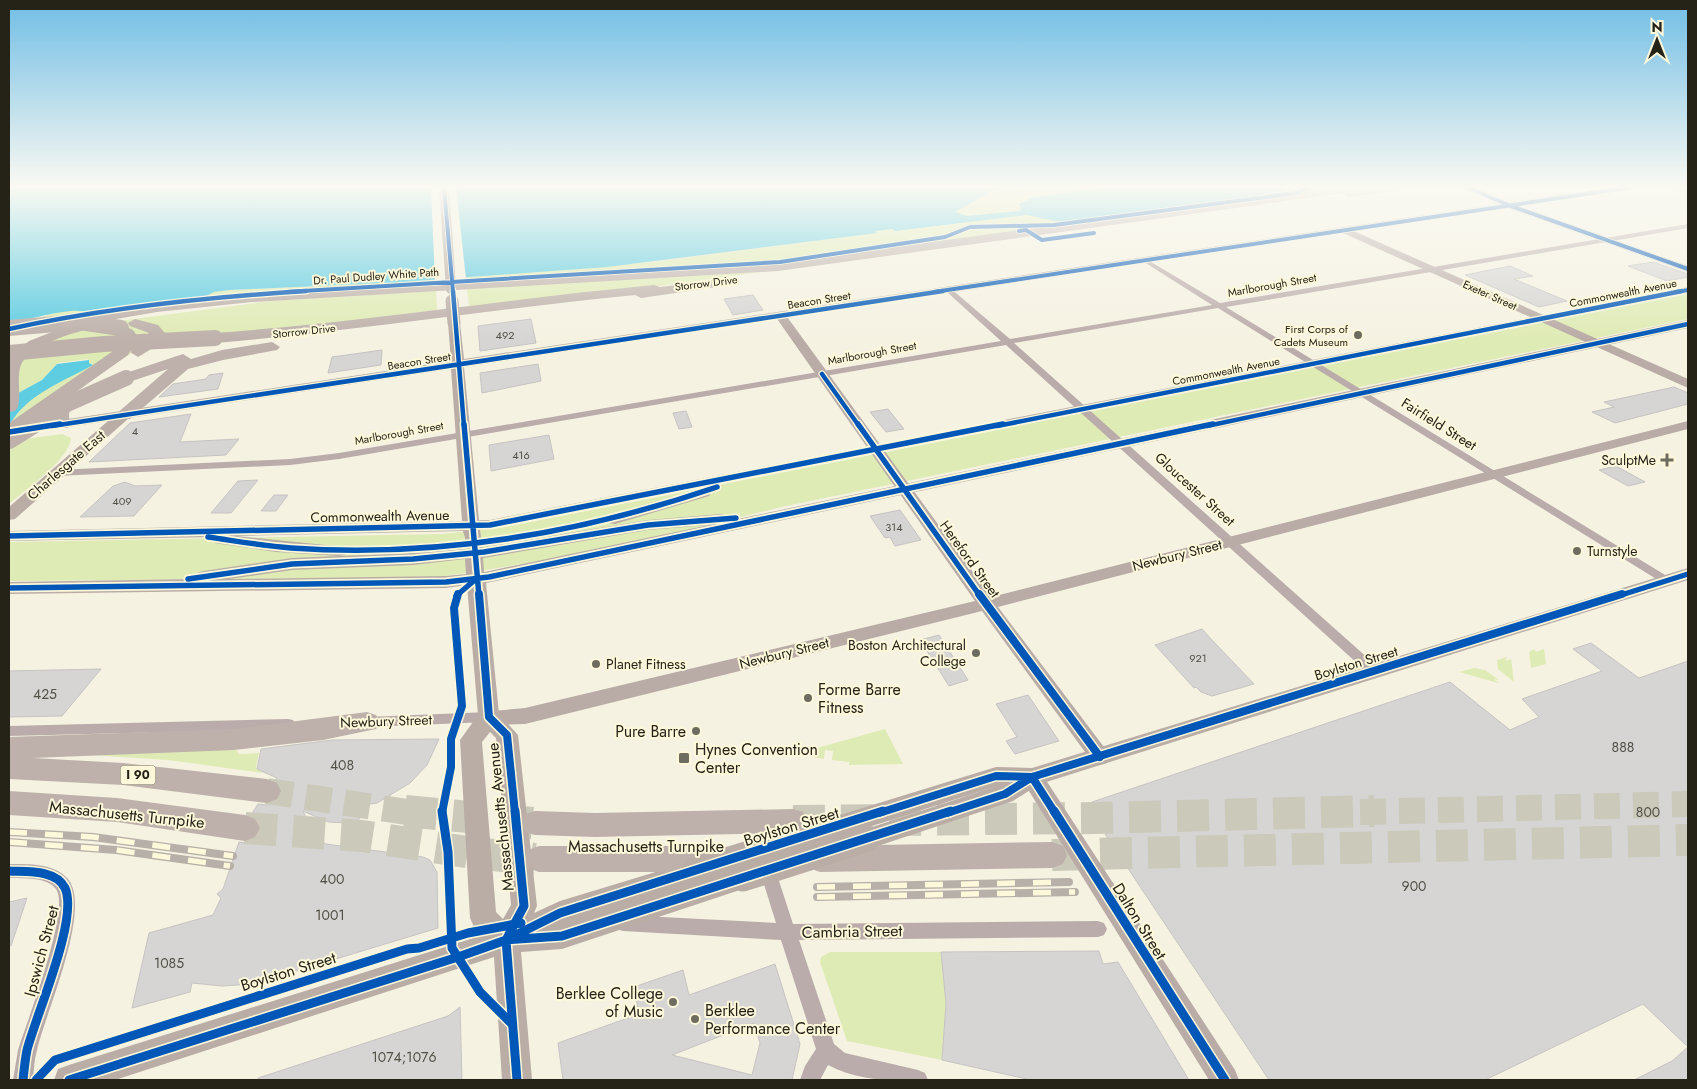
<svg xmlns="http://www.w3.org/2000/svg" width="1697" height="1089" font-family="Jost,sans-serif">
  <rect width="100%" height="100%" fill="#f5f2e2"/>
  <!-- green -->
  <path fill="#dfebb5" d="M1008 187H1345L778 264 288 293 9 330C23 323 74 302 87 313L201 298 214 292 230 290 402 282 651 262 876 233 874 231 892 229 895 231 964 223 955 212 992 191Z
    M784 269 658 286 469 306 467 289Z
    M436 291 437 310 138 349 70 393 11 421C25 396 69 378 93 364L89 363 88 359 58 363 42 380 9 398V373L19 371 23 357 45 342 103 323 271 301Z
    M1688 294V319L777 508C666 537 553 561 439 577L9 581V542L441 534 500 528Z
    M62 434 71 438C70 459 25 490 9 504V441Z
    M1534 649 1536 652 1544 649 1546 664 1531 668 1529 652Z
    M1507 657 1505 661 1511 659 1514 682 1498 669 1497 660Z
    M1474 668 1485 670 1499 680 1494 679 1498 683 1459 672Z
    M885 729 903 764 849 765V762L832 760 833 751 825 750 824 759 812 757 808 754 810 750Z
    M235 748 239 754 259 753 256 767 263 773 168 760 90 755Z
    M830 952H941L946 1003 942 1060 847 1041 820 962 821 957Z"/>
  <!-- water -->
  <path fill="#5ecce1" d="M9 187H1008L992 191 955 212 967 216 1019 211 1021 209 1019 204 1034 197 1107 187 1285 188 1283 192 1275 195 1075 222 1055 221 1027 215 895 231 892 229 875 231 877 233 607 267 402 282 230 290 214 292 202 298 87 313C77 305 23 321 9 324Z
    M89 360V363L93 365C64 381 25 395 9 426V398L42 380 57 364Z"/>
  <!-- pier -->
  <path fill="#f5f2e2" d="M431 187H456L466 279 435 282Z"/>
  <!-- building -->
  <path fill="#d7d5d4" stroke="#c5c4c2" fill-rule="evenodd" d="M1653 262 1688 274V277L1667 281 1628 266Z
    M1510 266 1533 276 1514 279 1567 301 1539 307 1465 275Z
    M753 295 763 310 733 315 724 299Z
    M531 319 536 343 480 351 478 326Z
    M382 350 381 365 328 373 332 357Z
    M538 364 541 381 482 393 480 373Z
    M223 373 218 389 159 397 173 384 206 379 209 375Z
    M1674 387 1688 393V404L1615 423 1592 412 1614 407 1604 402Z
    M888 409 904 429 886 432 870 412Z
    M686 411 692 427 679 429 673 413Z
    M191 414 180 442 239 439 226 455 89 462 130 423Z
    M549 435 554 459 491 471 489 445Z
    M1616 466 1645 482 1628 486 1599 470Z
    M258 480 231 513H211L238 481Z
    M125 482 135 486 162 485 134 516 80 517 113 486Z
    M274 495H288L276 511H261Z
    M900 510 921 540 895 546 890 537 885 538 870 516Z
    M1202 629 1212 640 1254 684 1212 696 1201 692 1196 687 1194 688 1155 645Z
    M939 635 968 680 949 686 920 640Z
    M1591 643 1639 678 1688 661V1080H1634L1672 1061 1688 1047 1643 1004 1485 1080H1269L1105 834 1113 832 1092 802 1450 682 1510 730 1539 717 1522 699 1602 671 1573 649Z
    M101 669 62 716 9 717V671Z
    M1028 695 1059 741 1015 754 1006 741 1017 737 996 704Z
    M439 739 427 765 410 783 377 803 357 806 361 817 358 820 349 823 328 822 303 811 316 839 326 844 423 857 430 860 437 872 438 928 253 984 222 986 192 983 190 992 132 1008 149 933 213 915 221 898 217 894 223 889 239 842 246 843 256 839 262 829 257 818 251 815 258 804 268 805 278 801 283 792 279 782 275 780 277 778 257 769 261 749 332 740Z
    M27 898 11 946 9 945V902Z
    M1099 951 1103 964 1118 962 1189 1080H1031L942 1060 946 1003 941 952Z
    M775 964 800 1044 792 1080H563L558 1043 639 1014 634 987 683 970 689 995ZM754 1023 760 1043 752 1075 672 1055Z
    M460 1007 462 1080H259L258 1078 448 1016Z"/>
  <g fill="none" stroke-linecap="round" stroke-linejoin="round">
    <!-- highway-tunnel-far1 -->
    <path stroke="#cbc9ba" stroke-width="26" stroke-dasharray="26 13" stroke-linecap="butt" d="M267 791 414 813
      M1321 813 1688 804"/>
    <!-- highway-tunnel -->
    <path stroke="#cbc9ba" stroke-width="32" stroke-dasharray="32 16" stroke-linecap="butt" d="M405 811 533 823
      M793 821 1094 818 1374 811
      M245 828 362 836 473 853 535 859
      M1052 855 1688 840"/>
    <!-- street -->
    <path fill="#baacaa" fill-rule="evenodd" d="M1688 224V228L1226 307 1670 578 1672 581 1670 584 1666 585 1218 308 1014 343 1379 668 1381 671 1379 674H1369L1006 345 339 459 290 465 57 476 52 473 57 470 290 459 339 453 1001 341 947 292 946 290 950 288 1010 339 1212 305 1144 262 1143 261 1146 259 1220 303Z
      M489 712 494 713 496 717 494 721 489 722 366 727 361 726 359 722 361 718 366 717Z
      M288 719 293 720 295 724 293 728 288 729 9 736V726Z
      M9 864C28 864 53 863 67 878 94 906 45 1014 37 1050 34 1060 34 1070 33 1080H13L18 1050C26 1024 71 909 56 889 46 876 23 879 9 878Z
      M771 874 777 876 779 881 793 924 1098 921 1104 923 1107 929 1104 935 1098 937 799 940 834 1044 845 1053 918 1070 925 1073 928 1080C895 1082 858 1081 828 1065L820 1080H800L805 1066 816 1049 781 940 623 931 617 929 614 923 617 917 623 915 776 923 763 881 765 876Z"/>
    <!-- secondary -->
    <path fill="#b9aba6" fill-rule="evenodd" d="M1669 187 1688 189V194L1670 189Z
      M1511 203 1688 266V272L1508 208 1507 206Z
      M1343 229H1349L1688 379V388L1343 233Z
      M781 313 785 314 991 597 1688 421V429L998 607 1107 751 1110 757 1107 763 1100 765 1093 763 982 611 525 724 489 725 482 722 479 717 482 712 525 708 975 601 775 316Z
      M1032 768 1040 771 1235 1070 1239 1080H1209L1024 783 1021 777 1024 771Z"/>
    <!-- primary -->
    <path fill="#baada6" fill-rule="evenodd" d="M1612 187H1636L464 367 479 520H490L1688 287V293L480 530 481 537 478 541H466L463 531 237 536 345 547 348 551 345 555 339 556 413 553 484 547 648 520 721 514 727 515 729 519 728 521 1688 320V328L486 583 499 714 518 735 537 906 534 913 560 901 695 860 704 863 708 871 704 879 743 867 752 870 756 878 752 886 562 949 521 952 532 1080H502L494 957 115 1080H54L58 1069 69 1065 483 935 474 927 470 918 460 740 478 715 467 585 446 588 9 594V582L195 579 194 577 197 573 203 571 292 558 338 556 276 552 221 544 215 543 212 539 214 537 9 541V531L462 521 451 369 129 418 15 519 9 520V507L108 421 21 434 16 433 14 430 16 427 451 361 448 323 454 319 460 323 464 359ZM709 525 489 571 484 572 483 558 648 530ZM465 559 466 574 446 576 229 579 292 570 413 565ZM490 732 496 738 511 905 503 919 496 912 482 742Z
      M703 488 711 493 709 496 615 524 609 523 607 519 609 515Z
      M1688 568V580L1040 784 1013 801 866 850 857 846 854 839 857 832 1000 785 791 852 782 849 779 841 782 833 791 830 996 767 1032 768Z"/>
    <!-- highway -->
    <path fill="#beb1ab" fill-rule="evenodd" d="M1337 187H1405L1400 190 1349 197 1345 196 1344 193 778 271 252 302 157 312 93 323 94 325 92 328C73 333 25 346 20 368 17 381 21 394 18 407L15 411 9 412V357L29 341 67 326 62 322 69 318 157 304 252 294 778 263Z
      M712 280 719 284 717 287 641 298 635 295C494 309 355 331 215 343L207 338 215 333C362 322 507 299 654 285L660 287Z
      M135 319 158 325 165 333 158 345 138 357 130 352 146 339 149 333 130 326 128 323Z
      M121 324 133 330 138 337 128 355 76 392 81 396C74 406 65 410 71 424L68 428H56L51 419 52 408 16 434 9 435V423L116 349 122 337 114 328Z
      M272 342 280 347 277 350 223 360 188 369 130 419H118L115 415 168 369 126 383 120 381 118 378 120 375 183 354 191 359 222 350Z
      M367 712 376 715 380 722 376 729 323 740 234 750 33 758 123 763 267 779 277 783 281 791 277 799 267 803 123 785 9 779V737L234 729Z
      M9 791 117 798 245 815 255 819 260 828 255 837 245 841 117 822 9 815Z
      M793 809 803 812 808 821 803 830 793 833 595 837 535 835 525 832 520 823 525 814 535 811 595 813Z
      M1052 842 1063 846 1067 855 1063 864 1052 868 820 872 809 868 805 859 809 850 820 846Z
      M539 846H717L728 850 732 859 728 868 717 872H539L528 868 524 859 528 850Z"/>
    <!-- rail casing -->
    <g stroke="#b7b0a8" stroke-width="8">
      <path id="rail" d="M9 832 93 837 233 856
        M9 842 116 850 230 866
        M817 887 1069 882
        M817 897 1075 892"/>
    </g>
    <!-- rail -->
    <use href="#rail" stroke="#fdf8da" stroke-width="5.5" stroke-dasharray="18" stroke-linecap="butt"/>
    <!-- primary-bridge-far3 -->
    <path stroke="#baada6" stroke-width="10" d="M444 187 451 289"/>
    <!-- primary-bridge-far2 -->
    <path stroke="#baada6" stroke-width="13" d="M452 301 454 323"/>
    <!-- primary-bridge-far1 -->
    <path stroke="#baada6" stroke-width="16" d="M473 540 474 557"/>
    <!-- primary-bridge -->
    <path stroke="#baada6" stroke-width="27" d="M695 871 791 841
      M743 878 866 839"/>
    <!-- highway-bridge-far1 -->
    <path stroke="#beb1ab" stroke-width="16" d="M9 328 79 322 121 328
      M9 353 104 344 215 338
      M31 426 65 405 126 378"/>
    <!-- highway-bridge -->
    <path stroke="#beb1ab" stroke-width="20" d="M9 439 33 424"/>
    <!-- cycleway-far4 casing -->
    <g stroke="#fdf8da" stroke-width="5.5">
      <path id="cycleway-far4" d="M444 187 453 292
        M1466 187 1511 206 1688 269
        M1019 231 1026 230 1042 240 1094 233
        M286 292 780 262 945 237 970 227 1054 225 1296 193 1309 187
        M934 292 1632 187
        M1676 292 1688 290"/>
    </g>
    <!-- cycleway-far3 casing -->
    <g stroke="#fdf8da" stroke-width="7">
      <path id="cycleway-far3" d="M453 291 464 426
        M9 329C104 308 208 297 306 291
        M822 374 859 426
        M52 426 943 291
        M997 426 1682 291
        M1207 426 1688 324"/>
    </g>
    <!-- cycleway-far2 casing -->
    <g stroke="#fdf8da" stroke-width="9">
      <path id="cycleway-far2" d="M464 424 479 596
        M858 424 980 596
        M9 432 60 424
        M9 536 490 525 1003 424
        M208 537C236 541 263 546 291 548 437 558 579 534 717 487
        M188 579 292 564 413 559 484 552 648 525 736 518
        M9 588 446 582 489 577 1213 424
        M456 596 476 579
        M1618 596 1688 574"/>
    </g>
    <!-- cycleway-far1 casing -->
    <g stroke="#fdf8da" stroke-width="11">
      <path id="cycleway-far1" d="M479 594 489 717 507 735 515 813
        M979 594 1100 757
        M1032 777 1055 813
        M442 813 451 767V739L462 706 454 608 458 594
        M879 813 996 776 1032 777
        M947 813 1005 794 1032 777 1622 594"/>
    </g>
    <!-- cycleway casing -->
    <g stroke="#fdf8da" stroke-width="12">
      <path id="cycleway" d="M442 811 448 852 452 948 480 992 512 1024
        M515 811 524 906 506 940 517 1080
        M1054 811 1225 1080
        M9 871C26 872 56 869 65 888 79 919 36 1015 27 1050 25 1060 24 1070 23 1080
        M506 940 562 936 951 811
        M36 1080 55 1060 407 949 419 948 468 933 521 923
        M69 1080 458 957 506 940 560 913 883 811"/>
    </g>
    <!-- cycleway-far4 -->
    <use href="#cycleway-far4" stroke="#0057b8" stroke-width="4"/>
    <!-- cycleway-far3 -->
    <use href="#cycleway-far3" stroke="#0057b8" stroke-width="4.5"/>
    <!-- cycleway-far2 -->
    <use href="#cycleway-far2" stroke="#0057b8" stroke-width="5.5"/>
    <!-- cycleway-far1 -->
    <use href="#cycleway-far1" stroke="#0057b8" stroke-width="8"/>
    <!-- cycleway -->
    <use href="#cycleway" stroke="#0057b8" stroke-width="9"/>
  </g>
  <!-- sky -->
  <linearGradient id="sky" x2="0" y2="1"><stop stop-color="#71bee5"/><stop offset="0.55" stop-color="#faf9f2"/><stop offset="1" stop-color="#faf9f2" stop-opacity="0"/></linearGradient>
  <rect width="1697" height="340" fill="url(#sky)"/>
  <!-- markers -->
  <g fill="#6e6b5f" stroke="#fdf8da" stroke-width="2">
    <circle cx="1358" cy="335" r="5"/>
    <path d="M1664.5 452.5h5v5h5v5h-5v5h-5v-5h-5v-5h5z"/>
    <circle cx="1577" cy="551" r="5"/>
    <circle cx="976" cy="653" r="5"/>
    <circle cx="596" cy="664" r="5"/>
    <circle cx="808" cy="698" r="5"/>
    <circle cx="696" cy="731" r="5"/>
    <rect x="678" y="752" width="12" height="12" rx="2.5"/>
    <circle cx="673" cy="1002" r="5"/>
    <circle cx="695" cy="1019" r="5"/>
  </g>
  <g text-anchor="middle" stroke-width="4" stroke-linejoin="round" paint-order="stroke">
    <!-- far-street labels -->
    <g font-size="11" fill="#252318" stroke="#fdf8da">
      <text transform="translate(376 276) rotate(-4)" y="4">Dr. Paul Dudley White Path</text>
      <text transform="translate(706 283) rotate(-7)" y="4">Storrow Drive</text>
      <text transform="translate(1272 285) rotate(-10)" y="4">Marlborough Street</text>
      <text transform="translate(1623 293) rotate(-11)" y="4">Commonwealth Avenue</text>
      <text transform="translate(1490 295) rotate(24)" y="4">Exeter Street</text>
      <text transform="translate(819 300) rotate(-9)" y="4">Beacon Street</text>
      <text transform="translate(304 331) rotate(-6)" y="4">Storrow Drive</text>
      <text transform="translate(872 353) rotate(-10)" y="4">Marlborough Street</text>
      <text transform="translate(419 361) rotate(-9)" y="4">Beacon Street</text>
      <text transform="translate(1226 371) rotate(-11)" y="4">Commonwealth Avenue</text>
      <text transform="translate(399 433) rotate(-10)" y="4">Marlborough Street</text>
    </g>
    <!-- far-poi labels -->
    <g font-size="11" fill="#252318" stroke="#fdf8da" text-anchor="end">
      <text x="1348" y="333">First Corps of<tspan x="1348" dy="13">Cadets Museum</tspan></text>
    </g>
    <!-- number labels -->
    <g font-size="11" fill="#525047">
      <text x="505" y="339">492</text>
      <text x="135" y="435">4</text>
      <text x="521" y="459">416</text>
      <text x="122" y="505">409</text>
      <text x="894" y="531">314</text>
      <text x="1198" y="662">921</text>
    </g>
    <!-- shield labels -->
    <rect fill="#fdf8da" stroke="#666352" stroke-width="1" x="120.5" y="765.5" width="35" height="19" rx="4"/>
    <g font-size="12" font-weight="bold" fill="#252318">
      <text x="138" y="779">I 90</text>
    </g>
    <!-- street labels -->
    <g font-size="14" fill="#252318" stroke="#fdf8da">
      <text transform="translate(1439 424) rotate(32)" y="5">Fairfield Street</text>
      <text transform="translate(66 465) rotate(-41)" y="5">Charlesgate East</text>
      <text transform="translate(1195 489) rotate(42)" y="5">Gloucester Street</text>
      <text transform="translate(380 516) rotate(-1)" y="5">Commonwealth Avenue</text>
      <text transform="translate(1177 555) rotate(-14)" y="5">Newbury Street</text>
      <text transform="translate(970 559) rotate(54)" y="5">Hereford Street</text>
      <text transform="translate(784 653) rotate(-14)" y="5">Newbury Street</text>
      <text transform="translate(1356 663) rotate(-17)" y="5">Boylston Street</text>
      <text transform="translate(386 721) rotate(-2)" y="5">Newbury Street</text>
    </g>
    <!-- poi labels -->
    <g font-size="14" fill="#252318" stroke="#fdf8da" text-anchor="end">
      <text x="1656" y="465">SculptMe</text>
      <text x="1587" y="556" text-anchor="start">Turnstyle</text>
      <text x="966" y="650">Boston Architectural<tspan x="966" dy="16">College</tspan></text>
      <text x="606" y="669" text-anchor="start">Planet Fitness</text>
    </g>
    <!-- near-number labels -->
    <g font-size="14" fill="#525047">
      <text x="45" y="699">425</text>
      <text x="1623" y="752">888</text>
      <text x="342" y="770">408</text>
      <text x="1648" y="817">800</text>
      <text x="332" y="884">400</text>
      <text x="1414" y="891">900</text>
      <text x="330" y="920">1001</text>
      <text x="169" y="968">1085</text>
      <text x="404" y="1062">1074;1076</text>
    </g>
    <!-- near-poi labels -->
    <g font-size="16" fill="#252318" stroke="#fdf8da" text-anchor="start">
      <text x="818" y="695">Forme Barre<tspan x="818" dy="18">Fitness</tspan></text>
      <text x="686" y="737" text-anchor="end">Pure Barre</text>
      <text x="695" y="755">Hynes Convention<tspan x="695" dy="18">Center</tspan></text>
      <text x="663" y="999" text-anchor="end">Berklee College<tspan x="663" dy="18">of Music</tspan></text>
      <text x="705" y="1016">Berklee<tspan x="705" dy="18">Performance Center</tspan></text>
    </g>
    <!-- near-street labels -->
    <g font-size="16" fill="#252318" stroke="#fdf8da">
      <text transform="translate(127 814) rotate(6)" y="6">Massachusetts Turnpike</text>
      <text transform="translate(500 817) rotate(-96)" y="6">Massachusetts Avenue</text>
      <text transform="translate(791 826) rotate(-17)" y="6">Boylston Street</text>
      <text x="646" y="852">Massachusetts Turnpike</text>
      <text transform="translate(1140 921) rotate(58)" y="6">Dalton Street</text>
      <text transform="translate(852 931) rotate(-1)" y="6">Cambria Street</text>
      <text transform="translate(41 951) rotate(-75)" y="6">Ipswich Street</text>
      <text transform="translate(288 971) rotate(-17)" y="6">Boylston Street</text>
    </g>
  </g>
  <!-- border -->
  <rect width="1697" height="1089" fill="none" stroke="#252318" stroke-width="20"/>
  <!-- north arrow -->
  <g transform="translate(1657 40)" stroke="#fdf8da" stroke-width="4" paint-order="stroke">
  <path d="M0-4L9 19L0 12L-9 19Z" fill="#252318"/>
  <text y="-8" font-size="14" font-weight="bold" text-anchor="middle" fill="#252318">N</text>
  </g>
</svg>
